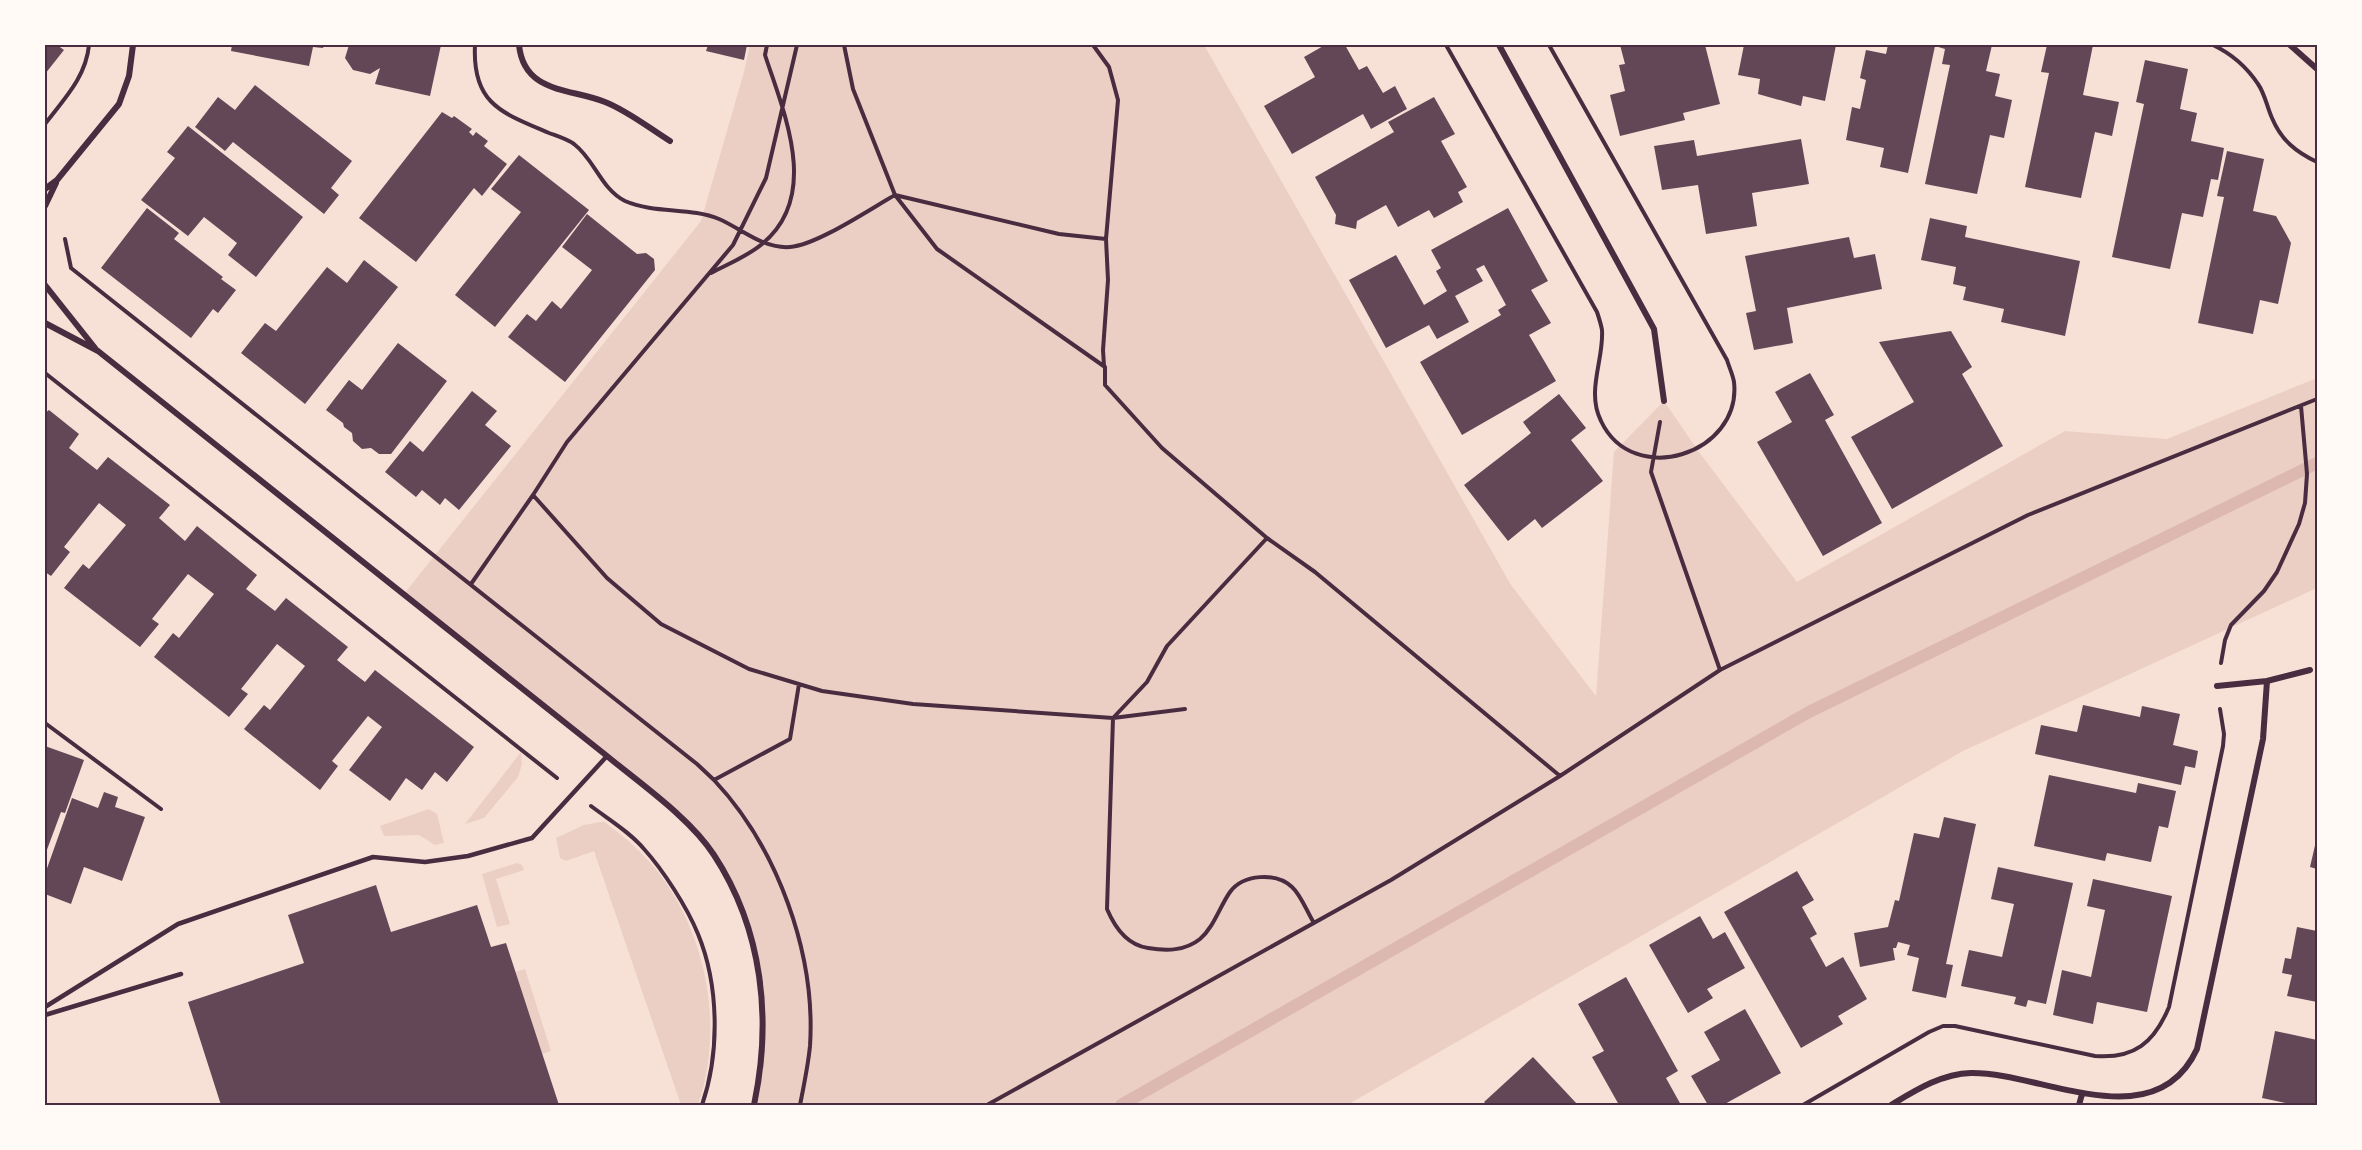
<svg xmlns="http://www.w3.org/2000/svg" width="2362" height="1150" font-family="Lora,serif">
  <rect width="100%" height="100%" fill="#f7e1d7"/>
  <!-- green -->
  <path fill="#ebcfc5" d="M750 45H1204L1511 585 1596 696 1614 452 1664 401 1699 452 1797 582 2065 431 2167 439 2317 378V588L1963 751 1347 1105H754L761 1073 760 979 743 915 714 854 680 817 404 594 701 221 744 72Z
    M521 752 522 764 518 777 484 818 465 824Z
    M429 809 437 814 444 843 435 845 419 835 384 836 380 826Z
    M600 822H605C614 830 625 837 634 846 702 908 728 1018 698 1105H681L594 851 566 861 560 858 556 838 584 825Z
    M517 863 522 865 524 870 496 879 510 924 497 927 482 874Z
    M525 969 551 1051 542 1054 515 972Z"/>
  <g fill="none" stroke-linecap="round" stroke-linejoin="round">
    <!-- stream -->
    <path stroke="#dcb8b0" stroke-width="12" d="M1121 1105 1809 712 2317 463"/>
  </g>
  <!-- building -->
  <path fill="#644757" d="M45 45H57L64 50 45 74Z
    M232 45H324L323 48 313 47 309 66 231 51Z
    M349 45H441L430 96 375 84 380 68 370 74 353 70 345 58Z
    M708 45H747L744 60 706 51Z
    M1325 45H1345L1359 70 1367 66 1383 93 1395 86 1407 109 1371 129 1363 114 1292 154 1264 106 1315 77 1304 57Z
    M1620 45H1705L1720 104 1683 113 1685 120 1620 136 1610 95 1625 91 1619 65 1625 64Z
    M1744 45H1836L1825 101 1803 96 1801 106 1758 94 1760 79 1738 75Z
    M1888 45H1992L1986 71 2000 74 1995 96 2012 100 2004 138 1990 135 1977 194 1925 184 1950 65 1942 64 1945 49 1935 46 1908 173 1880 167 1884 148 1846 140 1852 107 1860 109 1866 80 1860 78 1866 50 1886 54Z
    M2047 45H2093L2083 95 2119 102 2112 136 2095 132 2081 198 2025 187 2049 73 2041 72Z
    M2145 60 2188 69 2180 109 2197 113 2191 141 2224 148 2218 180 2211 179 2203 217 2182 213 2170 269 2112 257 2144 104 2136 102Z
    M255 85 352 161 331 188 339 195 324 214 233 142 225 151 195 127 218 97 235 110Z
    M1434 97 1455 134 1441 141 1467 187 1458 192 1463 202 1434 218 1429 210 1398 227 1386 205 1357 221 1356 229 1335 224 1336 215 1315 177 1394 132 1388 122Z
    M442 112 452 118 454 116 472 129 469 132 473 136 476 132 488 141 484 146 507 164 482 196 474 188 416 262 359 218Z
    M188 126 303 217 256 277 228 255 237 243 204 217 188 236 141 200 175 158 167 152Z
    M1801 139 1809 184 1752 193 1757 226 1706 234 1698 185 1662 190 1654 146 1694 140 1697 156Z
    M2227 151 2264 159 2253 211 2276 216 2291 243 2278 304 2260 300 2253 334 2198 323 2224 197 2217 196Z
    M519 155 589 210 495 327 455 295 521 212 491 189Z
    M147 208 179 233 174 239 223 277 221 279 236 290 218 313 213 309 191 338 101 268Z
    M1508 208 1548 281 1531 290 1551 323 1529 335 1556 381 1462 435 1420 362 1501 315 1498 310 1506 305 1484 265 1476 269 1483 281 1455 296 1469 322 1437 339 1429 325 1386 348 1349 280 1396 255 1424 305 1447 291 1436 271 1441 268 1431 250Z
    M587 214 637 254 646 253 654 259 655 270 565 382 508 337 527 314 536 321 552 301 561 309 592 270 562 247Z
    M1930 218 1967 226 1965 237 2080 261 2065 336 2001 322 2004 309 1963 300 1966 287 1953 284 1956 267 1921 260Z
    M1849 237 1854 258 1875 254 1882 289 1787 308 1793 343 1754 350 1746 313 1756 311 1745 256Z
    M364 260 398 287 305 404 241 353 265 323 276 331 327 267 347 283Z
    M1951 331 1972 367 1962 374 2003 446 1892 509 1851 437 1914 402 1879 342Z
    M398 343 447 381 391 454H379L371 448 362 449 353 441 352 433 344 427 343 423 326 410 349 380 362 390Z
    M1810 373 1834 415 1825 420 1882 523 1823 556 1757 442 1792 422 1775 392Z
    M472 391 497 411 485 425 511 446 459 510 445 498 440 505 422 490 416 497 385 472 410 441 423 452Z
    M1559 394 1586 428 1571 440 1603 481 1542 528 1535 519 1508 541 1464 485 1531 433 1523 422Z
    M49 410 79 434 69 448 97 470 108 457 170 505 159 518 185 541 197 526 257 575 246 589 275 611 286 598 348 647 337 660 352 672 365 682 375 670 474 747 447 782 435 772 422 790 406 778 390 801 349 770 382 727 368 716 332 761 338 766 320 790 244 729 264 705 270 710 305 666 277 644 241 689 248 694 229 717 154 657 173 633 179 638 214 594 188 574 152 619 159 624 140 647 64 588 83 564 89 569 126 525 99 503 64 547 70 552 51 576 45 572V413Z
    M2083 705 2140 717 2142 706 2180 714 2173 745 2198 751 2195 768 2185 766 2181 785 2035 754 2041 725 2077 732Z
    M45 746 84 760 65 813 61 812 45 855Z
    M2049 775 2136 793 2138 783 2176 791 2168 828 2159 826 2151 862 2107 853 2105 861 2034 846Z
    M104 792 118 797 115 807 145 817 122 881 84 867 71 904 45 894V874L72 798 98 808Z
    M1944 817 1976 824 1946 964 1953 965 1946 998 1912 991 1919 958 1907 955 1910 945 1898 942 1896 948H1893L1895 960 1860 967 1854 933 1888 927 1895 900 1899 901 1914 833 1939 838Z
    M2316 841H2317V869L2310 867Z
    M1998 867 2073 883 2046 1004 2028 1000 2026 1007 2014 1004 2016 997 1961 986 1969 950 2002 957 2014 904 1991 899Z
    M1797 871 1814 900 1802 907 1817 934 1810 938 1826 967 1843 957 1867 999 1838 1016 1843 1024 1801 1048 1724 912Z
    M2093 879 2172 896 2147 1012 2097 1002 2093 1024 2053 1015 2062 970 2091 977 2105 910 2087 906Z
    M376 885 391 932 477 905 491 947 506 943 559 1105H221L188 1002 304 963 288 915Z
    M1700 916 1713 939 1725 932 1745 968 1707 989 1713 998 1688 1013 1649 945Z
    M2297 927 2317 931V1002L2287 996 2292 975 2282 973 2285 958 2291 959Z
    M1626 977 1678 1071 1666 1078 1681 1105H1619L1592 1057 1604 1051 1578 1004Z
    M1745 1009 1781 1073 1723 1105H1708L1691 1076 1720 1060 1704 1032Z
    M2275 1031 2317 1040V1105H2295L2262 1098Z
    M1533 1057 1578 1105H1487L1484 1102Z"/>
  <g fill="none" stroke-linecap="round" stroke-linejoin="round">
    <!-- path -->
    <path stroke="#4a2c40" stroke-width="4" d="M475 45C472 104 502 113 549 133 557 136 567 139 574 144 595 160 601 189 625 201 655 214 690 207 719 219 742 229 763 249 790 247 817 245 870 209 895 195L1059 234 1106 239 1108 280 1103 350 1104 366
      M844 45 853 89 895 195 937 249 1105 367V385L1162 448 1267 538 1315 572 1560 776
      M1093 45 1109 67 1118 100 1106 239
      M1446 45 1597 312C1599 318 1601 324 1602 330 1604 360 1586 391 1601 421 1633 489 1742 454 1734 382 1733 375 1729 367 1727 360L1549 45
      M2213 45C2232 54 2246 66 2258 84 2265 94 2267 107 2272 118 2281 140 2296 152 2317 162
      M45 124C64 99 86 77 89 45
      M65 239 71 268 697 764 714 780 790 739 799 684
      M711 273C728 264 748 256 762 244 821 196 784 113 765 55L767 45
      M45 373 557 778
      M1660 422 1651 472 1720 670
      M533 495 607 578 661 624 749 669 822 691 913 704 1113 718 1185 709
      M1267 538 1167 646 1147 682 1113 718 1107 909C1115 928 1127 945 1148 948 1167 951 1185 951 1200 939 1214 927 1220 906 1230 892 1243 874 1276 872 1292 887 1301 895 1307 912 1314 923
      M471 584 533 495 567 442 733 245 766 178 797 45
      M2221 663 2225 640 2231 625 2264 591 2277 572 2299 524 2305 503 2307 474 2301 406
      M45 723 161 809
      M714 780C777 847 816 953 810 1046 808 1066 804 1085 800 1105
      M591 806C608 819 630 832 644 849 663 870 687 907 698 934 719 985 720 1053 702 1105
      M987 1105 1391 880 1560 776 1720 670 2028 515 2317 399
      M1803 1105 1929 1032 1943 1026H1955L2095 1056C2134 1059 2154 1043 2169 1007L2223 746 2224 734 2220 709"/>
    <!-- service -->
    <path stroke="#4a2c40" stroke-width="4.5" d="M45 1007 178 924 373 857 425 862 468 856 532 838 607 756
      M45 1015 181 974"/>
    <!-- minor -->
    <path stroke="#4a2c40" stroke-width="6" d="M519 45C524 94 571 88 605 102 628 111 649 128 670 141
      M1499 45 1654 329 1664 401
      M2290 45 2317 69
      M45 189 57 180 119 104 129 76 133 45
      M45 206 56 183
      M45 285 95 348
      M45 323 98 351 607 756C641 784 690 818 714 855 763 930 772 1020 754 1105
      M2217 686 2267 681 2310 670
      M1891 1105C1916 1090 1941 1074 1971 1073 2041 1072 2155 1140 2197 1049L2263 739 2267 681
      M2079 1105 2082 1094"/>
  </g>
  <!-- border -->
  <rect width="2362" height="1150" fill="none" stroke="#fffaf5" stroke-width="93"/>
  <rect x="46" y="46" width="2270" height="1058" fill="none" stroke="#4a2c40" stroke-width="2"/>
</svg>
